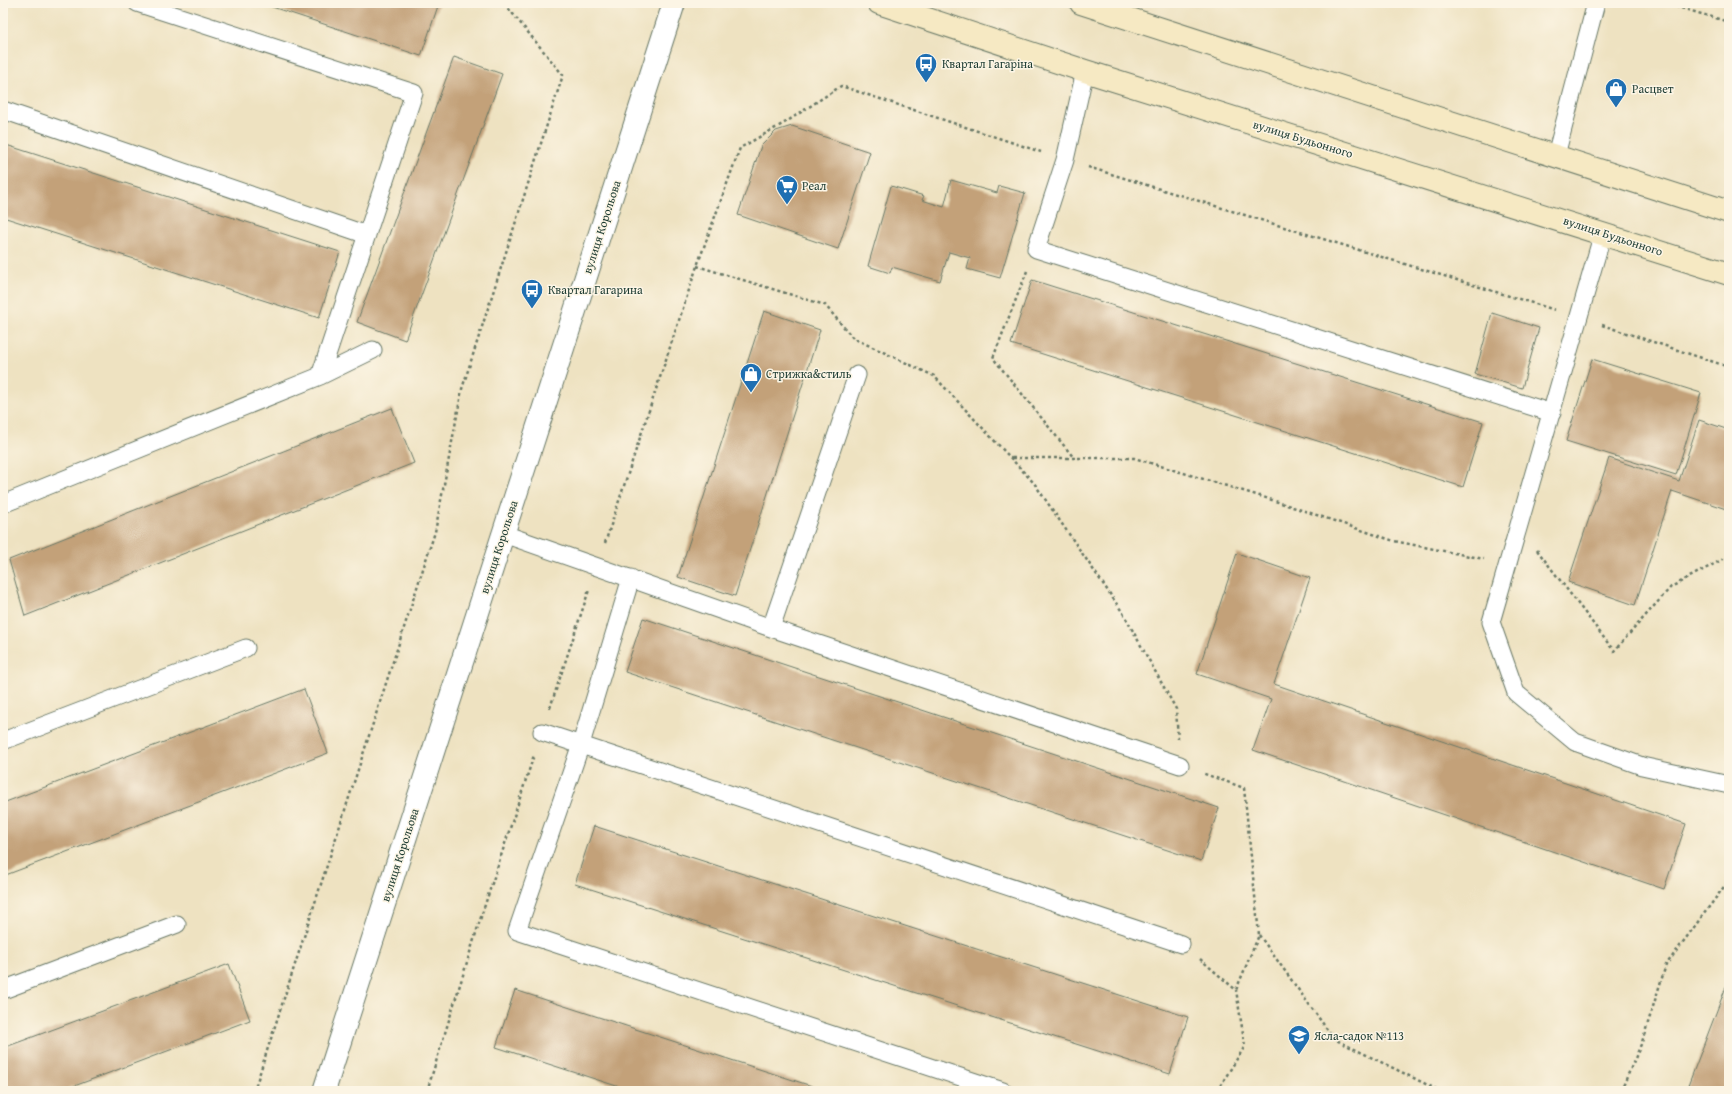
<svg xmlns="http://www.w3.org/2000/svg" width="1732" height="1094" font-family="'Gentium Book Plus',serif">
  <rect width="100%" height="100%" fill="#fcf5e5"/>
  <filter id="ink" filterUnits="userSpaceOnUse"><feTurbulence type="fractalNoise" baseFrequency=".025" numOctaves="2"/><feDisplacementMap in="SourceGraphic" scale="8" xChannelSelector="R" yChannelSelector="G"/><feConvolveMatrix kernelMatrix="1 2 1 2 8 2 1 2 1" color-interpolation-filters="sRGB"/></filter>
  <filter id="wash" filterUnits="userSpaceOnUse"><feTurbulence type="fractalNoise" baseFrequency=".012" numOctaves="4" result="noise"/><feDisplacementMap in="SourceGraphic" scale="16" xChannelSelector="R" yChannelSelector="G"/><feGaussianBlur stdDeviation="0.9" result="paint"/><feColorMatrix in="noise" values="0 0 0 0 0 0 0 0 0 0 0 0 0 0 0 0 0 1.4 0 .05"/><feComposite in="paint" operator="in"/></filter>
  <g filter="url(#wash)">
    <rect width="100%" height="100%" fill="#eee2c1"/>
    <g id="blocks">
      <!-- building -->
      <path fill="#c3a179" d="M260 3H439L421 56Z
        M454 57 502 74 405 340 357 322Z
        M792 126 870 152 838 249 738 215 761 146 776 131Z
        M3 144 340 252 319 318 3 217Z
        M951 180 997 193 999 186 1025 193 1000 278 967 269 970 258 949 252 940 281 892 267 890 273 868 266 891 186 924 196 922 200 944 207Z
        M1032 280 1483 422 1463 487 1011 344Z
        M764 311 820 330 735 596 678 577Z
        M1492 313 1539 328 1522 388 1475 374Z
        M1592 359 1701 393 1676 475 1566 441Z
        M392 408 414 463 25 616 9 560Z
        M1699 420 1729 430V510L1672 491 1635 605 1568 582 1609 458 1679 481Z
        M1237 553 1310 578 1274 684 1686 824 1664 889 1253 750 1271 699 1197 674Z
        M643 618 1219 808 1201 861 625 672Z
        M304 689 328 753 3 876V803Z
        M594 826 1188 1017 1170 1074 575 884Z
        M229 964 250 1020 61 1091H3V1048Z
        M1729 979V1091H1686Z
        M515 990 827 1091H632L496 1047Z"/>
    </g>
  </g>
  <g filter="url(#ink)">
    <use href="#blocks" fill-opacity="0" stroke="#677765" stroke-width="1"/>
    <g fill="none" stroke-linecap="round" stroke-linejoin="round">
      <!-- service casing -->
      <g stroke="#677765" stroke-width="19">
        <path id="service" d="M137 3 414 93 320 376
          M1085 71 1065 160 1036 249 1552 413
          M3 110 367 235
          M1556 155 1596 3
          M1603 233 1491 622 1516 693 1575 742 1642 766 1729 785
          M857 375 771 628 1180 765
          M3 504 320 376 373 350
          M504 534 771 628
          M631 578 581 744 517 931 1003 1091
          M542 732 1181 944
          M3 741 246 648
          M3 990 177 924"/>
      </g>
      <!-- tertiary casing -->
      <g stroke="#677765" stroke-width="24">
        <path id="tertiary" d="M324 1091 674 3"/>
      </g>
      <!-- secondary casing -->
      <g stroke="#677765" stroke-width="24">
        <path id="secondary" d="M879 3 1085 71 1729 274
          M1081 3 1729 212"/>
      </g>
      <!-- path -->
      <path stroke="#677765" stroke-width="2.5" stroke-dasharray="3 3" stroke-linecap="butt" d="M1664 3 1729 22
        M1088 167 1555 310
        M697 266 825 305 853 338 934 376 1034 483 1123 613 1176 709 1178 739
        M1027 271 993 358 1074 458
        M1602 325 1729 367
        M1012 458H1134L1263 497 1394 541 1484 559
        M605 543 697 266 740 148 786 122 841 86 1041 152
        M1537 550 1614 651 1671 587 1729 556
        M550 708 589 590
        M1259 935 1334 1039 1440 1091
        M1200 959 1236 990 1259 935 1244 788 1202 773
        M254 1091 435 532 462 389 563 75 504 3
        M427 1091 481 917 534 755
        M1217 1091 1245 1046 1236 990
        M1621 1091 1642 1042 1666 965 1729 880"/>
      <!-- service -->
      <use href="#service" stroke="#fff" stroke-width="17"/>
      <!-- tertiary -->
      <use href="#tertiary" stroke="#fff" stroke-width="22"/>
      <!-- secondary -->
      <use href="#secondary" stroke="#f6e9c3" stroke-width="22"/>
    </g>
  </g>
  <!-- icons -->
  <defs>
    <g id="bus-pin" transform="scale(1.15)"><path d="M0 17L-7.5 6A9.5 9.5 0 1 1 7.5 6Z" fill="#1f6fb2" stroke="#fcf5e5"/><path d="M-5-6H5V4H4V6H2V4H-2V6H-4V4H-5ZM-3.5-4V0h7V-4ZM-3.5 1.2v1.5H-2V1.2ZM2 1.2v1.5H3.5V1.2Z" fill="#fff"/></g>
    <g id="shop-pin" transform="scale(1.15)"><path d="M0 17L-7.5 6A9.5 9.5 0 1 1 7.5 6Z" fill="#1f6fb2" stroke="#fcf5e5"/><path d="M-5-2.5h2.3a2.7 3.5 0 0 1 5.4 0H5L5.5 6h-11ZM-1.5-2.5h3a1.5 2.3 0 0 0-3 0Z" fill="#fff"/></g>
    <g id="supermarket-pin" transform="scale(1.15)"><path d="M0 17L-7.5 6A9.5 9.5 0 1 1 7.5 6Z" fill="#1f6fb2" stroke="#fcf5e5"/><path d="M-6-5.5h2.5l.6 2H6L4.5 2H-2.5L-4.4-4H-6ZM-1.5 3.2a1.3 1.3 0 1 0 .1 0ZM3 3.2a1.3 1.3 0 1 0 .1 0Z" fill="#fff"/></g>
    <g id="school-pin" transform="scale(1.15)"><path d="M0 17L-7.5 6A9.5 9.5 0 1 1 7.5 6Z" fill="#1f6fb2" stroke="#fcf5e5"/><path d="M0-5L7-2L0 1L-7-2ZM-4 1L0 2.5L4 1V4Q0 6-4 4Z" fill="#fff"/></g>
  </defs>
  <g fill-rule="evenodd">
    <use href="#bus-pin" x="926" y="64"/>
    <use href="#shop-pin" x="1616" y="89"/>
    <use href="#supermarket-pin" x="787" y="186"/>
    <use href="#bus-pin" x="532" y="290"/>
    <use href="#shop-pin" x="751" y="374"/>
    <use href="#school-pin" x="1299" y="1036"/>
  </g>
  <g text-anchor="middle" stroke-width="3" stroke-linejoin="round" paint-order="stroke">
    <!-- poi labels -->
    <g font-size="12" fill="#1f3d34" stroke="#fcf5e5" text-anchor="start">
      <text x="942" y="68">Квартал Гагаріна</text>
      <text x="1632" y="93">Расцвет</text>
      <text x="802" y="190">Реал</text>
      <text x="548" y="294">Квартал Гагарина</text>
      <text x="766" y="378">Стрижка&amp;стиль</text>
      <text x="1314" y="1040">Ясла-садок №113</text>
    </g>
    <!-- street labels -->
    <g font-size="12" fill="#1f3d34" stroke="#fcf5e5">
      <text transform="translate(1303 139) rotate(17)" y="4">вулиця Будьонного</text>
      <text transform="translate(602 227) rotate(-72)" y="4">вулиця Корольова</text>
      <text transform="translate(1613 236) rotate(18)" y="4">вулиця Будьонного</text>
      <text transform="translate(499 547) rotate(-72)" y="4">вулиця Корольова</text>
      <text transform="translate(400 855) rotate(-72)" y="4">вулиця Корольова</text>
    </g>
  </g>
  <!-- margin -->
  <rect width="1732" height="1094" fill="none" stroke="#fcf5e5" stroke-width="16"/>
</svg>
